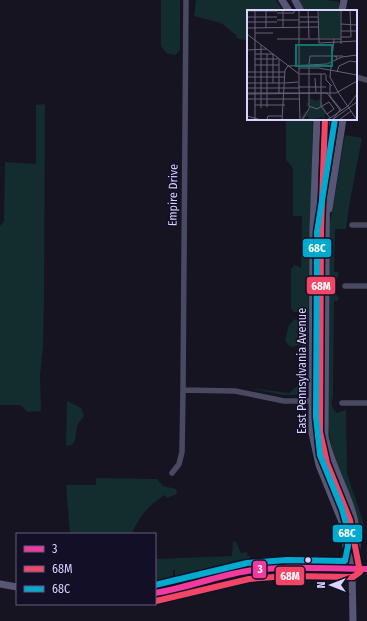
<svg xmlns="http://www.w3.org/2000/svg" width="367" height="621" font-family="'Fira Sans Condensed',sans-serif">
  <rect width="100%" height="100%" fill="#161421"/>
  <!-- green -->
  <path fill="#132c2d" d="M161 0H180V50L175 55 166 53 161 46Z
    M196 0H276L283 11H248V41L236 38 237 36 221 23 194 16Z
    M299 0H327L339 2V11H305Z
    M45 104 44 300 43 347 40 375 41 411 28 412 20 405H0V226L4 221 5 162 36 164V105Z
    M286 119H313L308 339 304 390 299 395H282L250 388 289 393 301 383 302 344 292 347 288 345 285 340 289 325 295 319 302 321 301 312H294L291 308V269L295 265 301 268 302 216H293V168L286 160Z
    M331 119H338L331 168Z
    M345 135 362 138 350 201 346 229H335L334 272H339C338 283 328 286 339 298L338 301H334L333 397C330 404 332 408 337 413L346 410 347 474 362 518 365 533H360C352 496 331 462 328 424L330 223Z
    M67 401 81 408 84 415C83 418 80 421 78 424 74 432 79 446 66 446Z
    M96 478 157 479 163 486 176 489 177 494 167 498 165 495C150 504 138 517 132 534H70L66 485H96Z
    M233 541 236 542 241 553 247 552V556H250V561L175 580V570H173V581L155 583V559L232 556Z"/>
  <g fill="none" stroke-linecap="round" stroke-linejoin="round">
    <!-- street -->
    <path stroke="#4a4962" stroke-width="5.5" d="M186 0 183 390 235 391 284 401H324
      M356 77 367 80
      M352 225H367
      M345 286H367
      M342 403H367
      M172 473 179 464 182 452 183 390"/>
    <!-- secondary -->
    <path stroke="#575674" stroke-width="7" d="M282 0 289 11
      M295 0 301 11
      M342 11 344 0
      M317 119 313 229 312 433 319 465 342 522 346 546 352 569 353 621
      M327 119 325 436C332 473 359 507 357 545 357 552 355 560 353 567
      M329 209 343 119
      M0 584 17 587
      M155 593C187 589 216 576 247 571 286 565 328 569 367 569"/>
    <!-- bus-1 casing -->
    <g stroke="#130f26" stroke-width="9">
      <path id="bus-1" d="M155 593C186 588 216 576 247 571 287 565 327 569 367 569"/>
    </g>
    <!-- bus-2 casing -->
    <g stroke="#130f26" stroke-width="9">
      <path id="bus-2" d="M156 601 249 579 287 576 353 577 360 572 350 520 327 463 320 432 321 229 325 119"/>
    </g>
    <!-- bus-3 casing -->
    <g stroke="#130f26" stroke-width="9">
      <path id="bus-3" d="M155 585 247 563 287 560 345 561 348 546 347 527 342 509 320 455 316 417 317 232 335 119"/>
    </g>
    <!-- bus-1 -->
    <use href="#bus-1" stroke="#f13a9d" stroke-width="6"/>
    <!-- bus-2 -->
    <use href="#bus-2" stroke="#f34667" stroke-width="6"/>
    <!-- bus-3 -->
    <use href="#bus-3" stroke="#00a9ce" stroke-width="6"/>
  </g>
  <!-- markers -->
  <circle fill="#d9d4ff" stroke="#130f26" stroke-width="1.5" cx="308" cy="560" r="3.5"/>
  <g text-anchor="middle" stroke-width="3" stroke-linejoin="round" paint-order="stroke">
    <!-- street labels -->
    <g font-size="12" fill="#d9d4ff" stroke="#130f26">
      <text transform="translate(173 195) rotate(-89)" y="4">Empire Drive</text>
      <text transform="translate(302 371) rotate(-90)" y="4">East Pennsylvania Avenue</text>
    </g>
  </g>
  <!-- overview -->
  <g transform="translate(247 10)">
    <rect width="110" height="110" fill="#161421"/>
    <path d="M72 0H93V28H72ZM62 88 69 91 73 89 80 103 77 106 79 109 75 107 61 110 62 107 60 106 58 109 60 110H56L53 107 61 99 59 93H61L62 97 57 108 64 97Z" fill="#132c2d"/>
    <path fill="none" stroke="#64617a" stroke-width="1" d="M36 0V18M52 0V77M61 0 62 28M71 0 72 33 110 31M94 0V34M0 1H30M19 1V18M30 3H47V0M0 7H30M53 7H71M30 10H52M0 12H30M52 12H72M94 14 110 15M0 18 72 17M94 21H110M8 23H26M0 24 52 64M94 27H104L103 0M30 29H94M87 29 83 67 91 82M0 40 20 39M8 44H26V73M8 49H31M89 49 90 47 87 46H96M62 54 63 46H87M8 55H32M62 55V96L70 99 82 92M41 56 80 54 95 47 110 45M52 58H72L110 65M0 62H38M14 62V35M14 62V83M90 62 92 56 103 51 110 52M53 64H79M74 64V96L83 108M79 65V70L85 76M0 67H38M68 68 69 82M0 73H37M38 73 51 72M83 74V86L95 101M52 76 53 110M52 77H79M0 78H52M91 82 110 110M0 83H89L110 71M20 83V44M32 83V49M0 84 80 83 93 100 85 110M14 84V98M20 84V97M0 89H53M8 95H38M80 104 87 99 82 92M0 106 14 110M8 110V0M20 110 21 106H35M35 110 38 60 41 56M55 110 63 97M80 110 101 96 110 84M85 110 110 92M92 110 104 101"/>
    <path fill="#0f766e" fill-opacity="0.15" stroke="#0f766e" stroke-width="2" d="M49 35H85V56H49Z"/>
    <rect width="110" height="110" fill="none" stroke="#d9d4ff" stroke-width="2"/>
  </g>
  <g stroke="#130f26" stroke-width="1.5">
    <rect x="302" y="238" width="30" height="20" rx="4" fill="#00a9ce"/>
    <rect x="306" y="276" width="30" height="19" rx="4" fill="#f34667"/>
    <rect x="332" y="524" width="31" height="19" rx="4" fill="#00a9ce"/>
    <rect x="252" y="560" width="15" height="19" rx="4" fill="#f13a9d"/>
    <rect x="275" y="566" width="30" height="20" rx="4" fill="#f34667"/>
  </g>
  <g font-size="11" text-anchor="middle" font-weight="bold" fill="#fff">
    <text x="317" y="252">68C</text>
    <text x="321" y="290">68M</text>
    <text x="347" y="537">68C</text>
    <text x="260" y="573">3</text>
    <text x="290" y="580">68M</text>
  </g>
  <!-- legend -->
  <rect x="16" y="533" width="140" height="72" fill="#130f26" stroke="#625e7d"/>
  <rect x="24" y="546" width="20" height="6" fill="#f13a9d" stroke="#625e7d"/>
  <text x="52" y="553" font-size="12" fill="#d9d4ff">3</text>
  <rect x="24" y="566" width="20" height="6" fill="#f34667" stroke="#625e7d"/>
  <text x="52" y="573" font-size="12" fill="#d9d4ff">68M</text>
  <rect x="24" y="586" width="20" height="6" fill="#00a9ce" stroke="#625e7d"/>
  <text x="52" y="593" font-size="12" fill="#d9d4ff">68C</text>
  <!-- north arrow -->
  <g transform="translate(331 585) rotate(270)" stroke="#130f26" stroke-width="3" paint-order="stroke">
  <path d="M0-3L7 15L0 10L-7 15Z" fill="#d9d4ff"/>
  <text y="-6" font-size="11" font-weight="bold" text-anchor="middle" fill="#d9d4ff">N</text>
  </g>
</svg>
